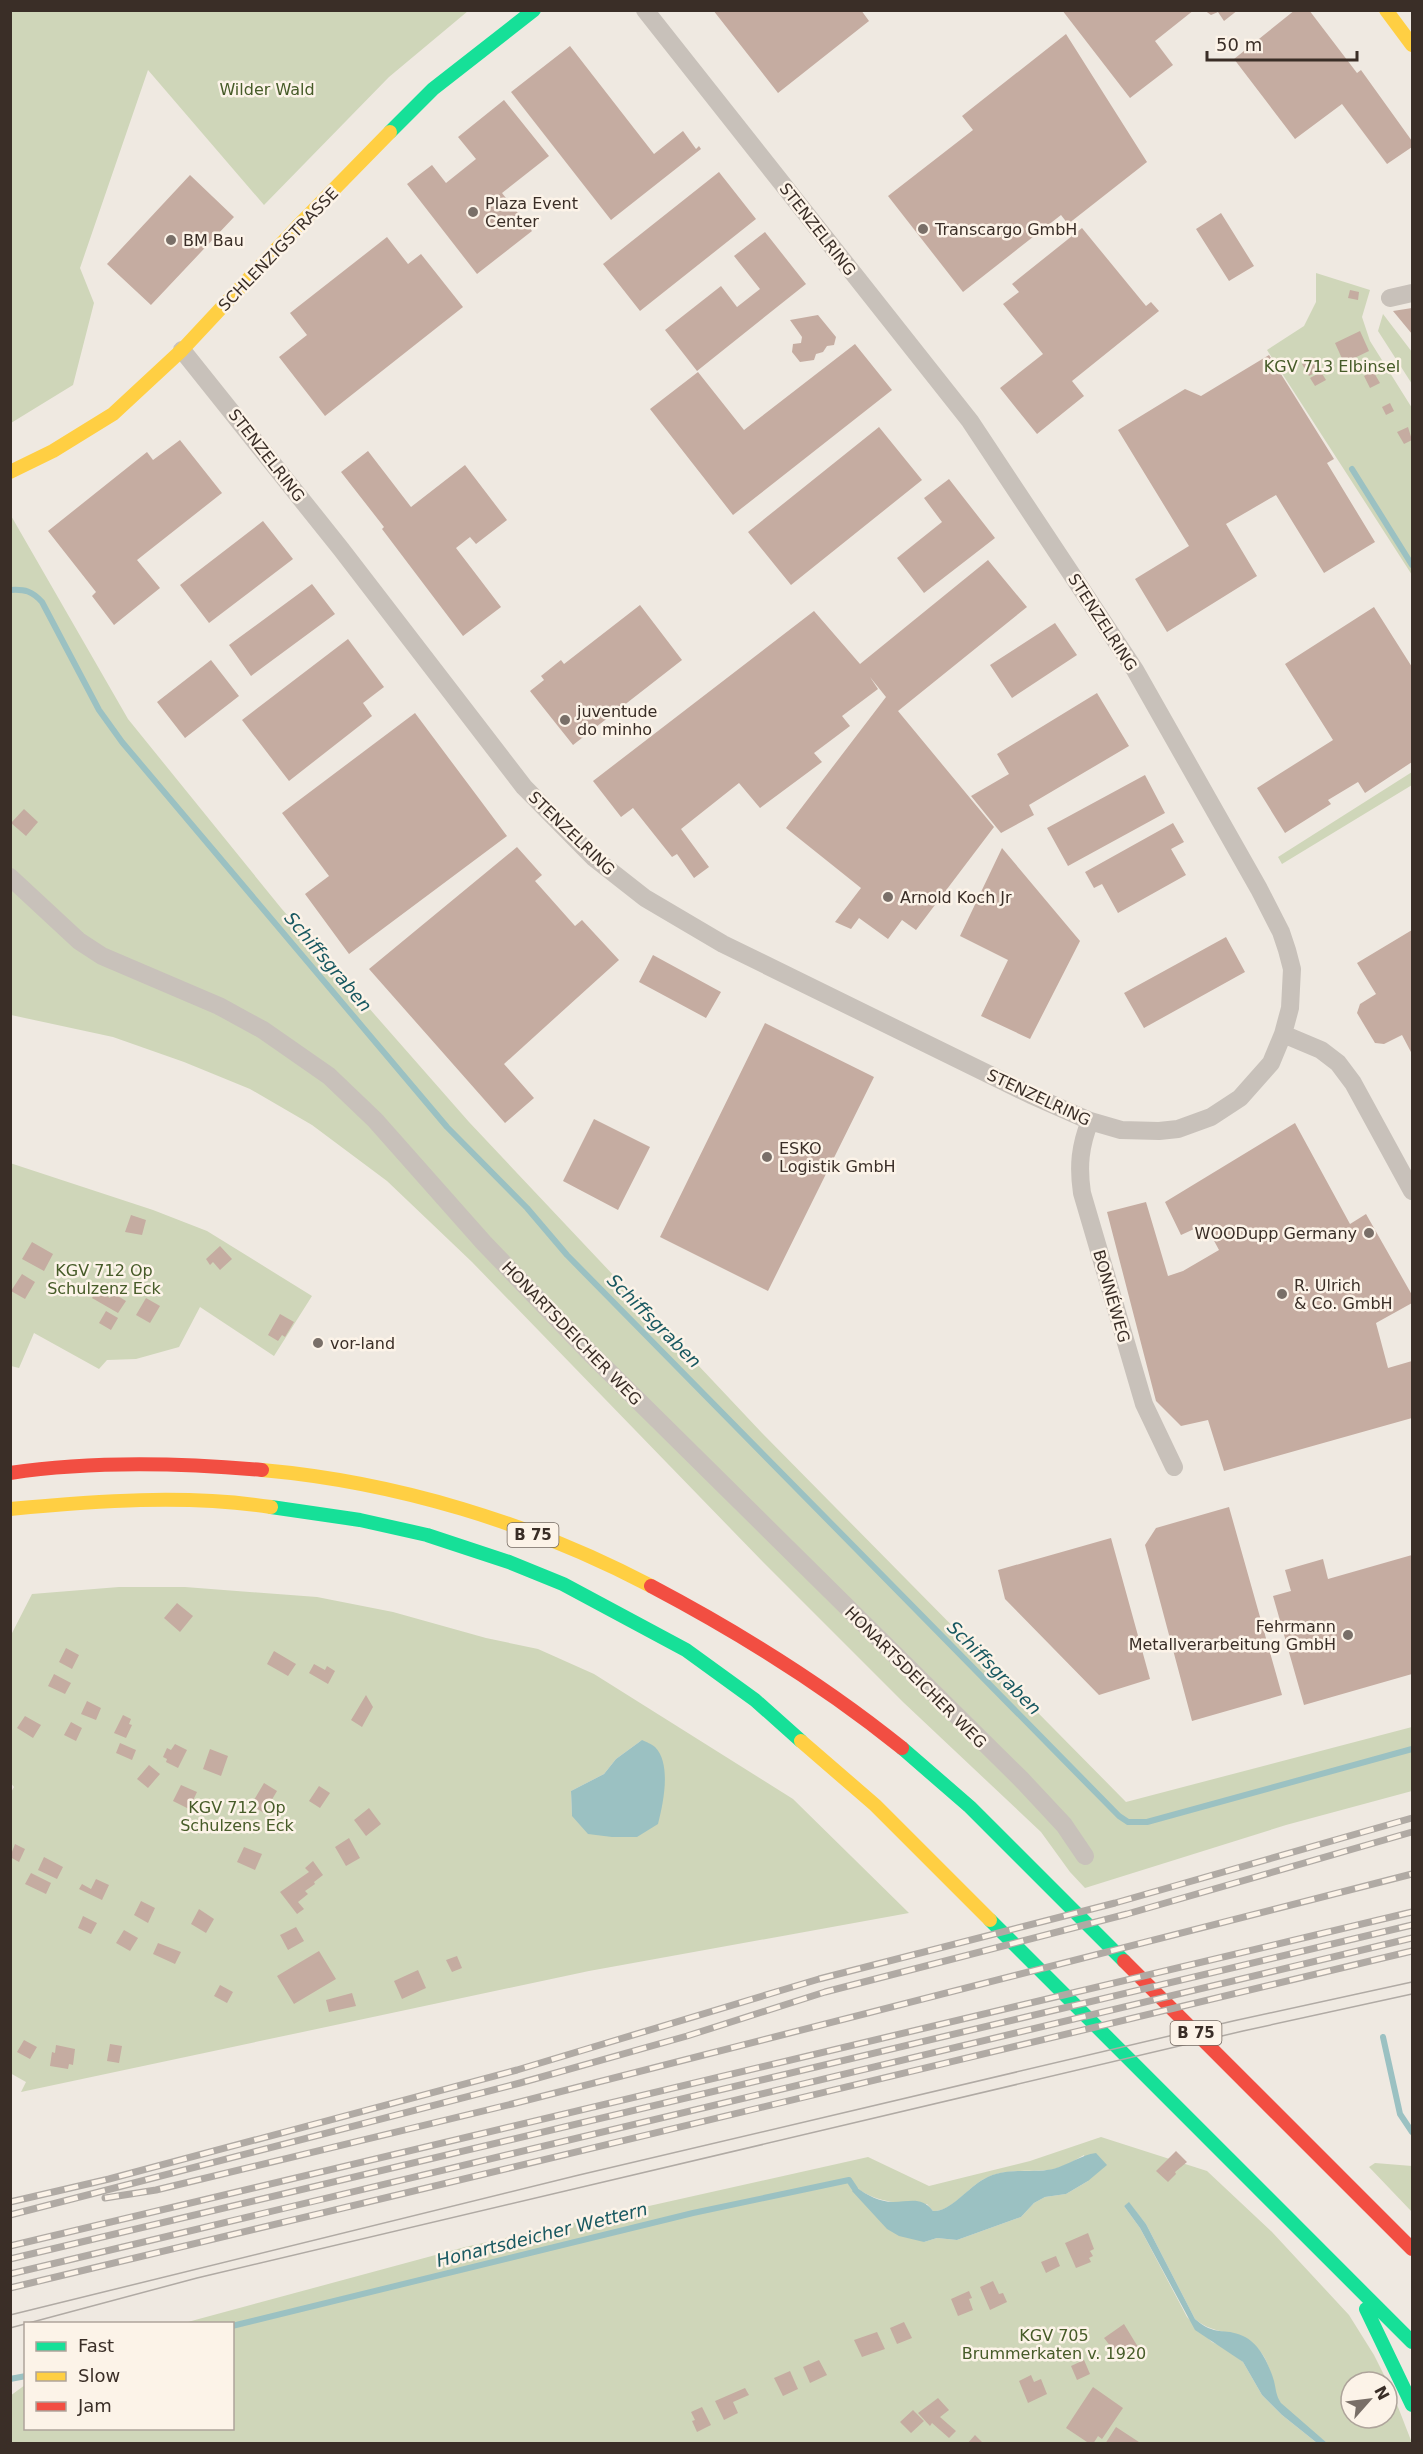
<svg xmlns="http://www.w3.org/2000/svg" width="1423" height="2454" font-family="'DejaVu Sans',sans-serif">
  <rect width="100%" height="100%" fill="#efe9e1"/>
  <!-- green -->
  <path fill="#cfd6b9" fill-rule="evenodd" d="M11 10H468V11L389 77 264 205 148 70 80 268 94 303 73 385 11 423Z
    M1316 273 1370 290 1362 317 1370 341 1412 408V575L1267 350 1304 326 1316 302Z
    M1383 314 1412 352V384L1378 331Z
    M10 514 128 719 281 908 469 1122 762 1433 1126 1802 1412 1727V1791L1286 1825 1085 1888 1070 1872 1041 1832 903 1702 763 1562 472 1262 387 1181 312 1125 250 1089 184 1062 113 1037 11 1015Z
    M1412 772V785L1282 864 1278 857Z
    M10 1163 153 1210 207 1231 312 1296 274 1356 200 1307 179 1347 136 1359 107 1360 99 1369 34 1333 19 1368 11 1366Z
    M119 1587H185L317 1597 393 1612 486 1638 538 1649 594 1674 793 1799 909 1913 589 1971 21 2092 26 2082 10 2073V1794L14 1787 10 1782 11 1635 32 1594ZM642 1740 572 1816 571 1791 604 1774 616 1759Z
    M1101 2137 1207 2171 1272 2232 1349 2315 1374 2355 1391 2389 1412 2443H1327C1316 2434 1281 2409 1277 2397 1271 2381 1271 2363 1259 2350 1242 2328 1215 2337 1195 2319L1146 2224 1129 2203 1124 2206 1140 2228 1187 2317 1212 2342 1227 2349 1243 2362 1262 2395 1282 2415 1317 2443 11 2444 10 2396 25 2385 26 2428H232V2324L184 2323 465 2247 868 2157 929 2186 1030 2161ZM1084 2155 1088 2181 1066 2194 1045 2197 1034 2203 1021 2217 957 2240 937 2238 924 2242 857 2188C878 2204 902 2203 927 2204L933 2211C950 2213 970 2186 984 2179 1005 2168 1027 2172 1049 2170 1062 2168 1074 2161 1084 2155ZM1351 2382H1387V2418H1351Z
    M1375 2163 1412 2166V2212L1369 2167Z"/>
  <!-- water -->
  <path fill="#9bc1c2" d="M642 1740C646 1742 652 1744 655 1747 672 1764 663 1804 658 1824L637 1837H612L588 1834 572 1816 571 1791 604 1774 616 1759Z
    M1096 2153 1107 2165 1088 2181 1066 2194 1045 2197 1034 2203 1021 2217 957 2240 937 2238 924 2242 899 2236 887 2229 852 2191 857 2188C867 2195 880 2202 893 2202 910 2202 921 2196 933 2211 949 2213 970 2186 984 2179 1007 2166 1030 2174 1053 2169 1068 2165 1081 2155 1096 2153Z
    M1129 2202 1146 2224 1195 2319C1215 2337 1224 2327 1243 2336 1259 2343 1269 2364 1274 2381 1276 2389 1276 2396 1281 2403L1327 2443H1317L1282 2415 1262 2395 1243 2362 1195 2330 1140 2228 1124 2206Z"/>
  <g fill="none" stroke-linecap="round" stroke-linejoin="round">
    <!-- stream -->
    <path stroke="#9bc1c2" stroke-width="6" d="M1352 469 1412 565
      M10 590C25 589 32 591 42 602L99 710 122 742 447 1127 527 1208 567 1255 1119 1816 1128 1822H1147L1412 1749
      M1383 2037 1400 2114 1412 2132
      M232 2326 693 2213 849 2180 855 2189
      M10 2379 26 2376"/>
  </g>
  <!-- building -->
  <path fill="#c5aca1" d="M713 10H861L869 21 778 93Z
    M1062 10H1194L1155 41 1173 65 1130 98Z
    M1204 10H1238L1224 21 1218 12 1211 15Z
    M1295 10H1309L1357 73 1361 70 1412 141V147L1387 164 1342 104 1295 139 1234 59Z
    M1066 34 1147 162 1068 224 1061 215 963 292 888 196 973 130 962 116Z
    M570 46 654 154 683 131 696 149 699 146 701 149 611 220 511 92Z
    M504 100 549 156 502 193 532 231 477 274 407 184 432 165 446 183 476 159 458 137Z
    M719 172 756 219 640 311 603 264Z
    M190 175 234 217 151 305 107 264Z
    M1221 213 1254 266 1229 281 1196 229Z
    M1082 228 1146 306 1151 302 1159 311 1072 381 1084 396 1037 434 1000 388 1043 354 1003 304 1019 292 1012 284Z
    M765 232 806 284 697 371 665 330 721 286 737 307 760 289 734 256Z
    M387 237 408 264 421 254 463 307 325 416 279 357 307 335 290 313Z
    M1350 290 1359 292 1358 300 1348 298Z
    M1412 308V334L1393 311Z
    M818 315 836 337 834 345 827 346 823 352 816 354 814 360 800 362 792 352 793 344 801 343 802 337 790 320Z
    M1360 331 1369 351 1344 363 1335 343Z
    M855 344 892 390 733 515 650 409 698 372 744 430Z
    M1269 355 1334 459 1327 463 1375 542 1324 573 1276 495 1226 524 1257 576 1167 632 1135 579 1189 546 1118 430 1185 389 1201 396Z
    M1312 357 1320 370 1309 376 1302 364Z
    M1373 371 1380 383 1370 388 1364 376Z
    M1321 372 1326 380 1315 386 1310 378Z
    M1390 403 1394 411 1386 415 1382 407Z
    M879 427 922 480 791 585 748 532Z
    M1408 427 1412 440 1404 444 1397 432Z
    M180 440 222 493 137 560 160 588 114 625 92 596 96 592 48 531 147 452 153 460Z
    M368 451 411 507 465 465 507 520 476 544 470 537 456 548 501 607 463 636 382 529 384 527 341 472Z
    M949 479 995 538 924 593 897 558 942 522 924 498Z
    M263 521 293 559 209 623 180 585Z
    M988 560 1027 607 898 711 994 827 916 930 902 920 888 939 859 918 851 929 835 922 861 888 786 828 886 697 870 677 878 689 842 716 850 726 814 753 822 762 760 808 739 783 681 829 709 867 694 878 677 854 672 857 633 808 621 817 593 781 814 611 860 664Z
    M312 584 335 614 251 676 229 645Z
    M640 605 682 660 573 745 530 691 544 680 541 676 561 660 564 664Z
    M1374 607 1412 667V762L1365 793 1358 782 1328 800 1331 804 1285 833 1257 788 1333 740 1285 664Z
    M1055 623 1077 655 1012 698 990 665Z
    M348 639 384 687 363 703 372 716 289 781 242 720Z
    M211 660 239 696 185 738 157 702Z
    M1097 693 1129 746 1029 805 1034 815 1001 833 971 796 1009 774 997 754Z
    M415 713 507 836 349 954 305 894 329 876 282 813Z
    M1145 775 1165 813 1068 866 1047 828Z
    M24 809 38 822 26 836 11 823Z
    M1173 823 1184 842 1171 849 1186 875 1118 913 1102 884 1094 888 1085 872Z
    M517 847 542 875 535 881 575 926 582 920 619 960 504 1064 534 1098 505 1123 369 969Z
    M1002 848 1080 941 1030 1039 981 1016 1008 960 960 936Z
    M1412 930V1054L1402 1035 1384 1044 1375 1043 1357 1013 1360 1004 1376 994 1357 963Z
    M1226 937 1245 972 1144 1028 1124 993Z
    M653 955 721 992 706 1018 639 982Z
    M765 1023 874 1077 768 1291 660 1237Z
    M594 1119 650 1147 618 1210 563 1181Z
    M1295 1123 1350 1224 1366 1214 1412 1295V1303L1376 1323 1388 1368 1412 1361V1418L1224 1471 1208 1420 1181 1426 1156 1401 1107 1212 1146 1202 1168 1276 1183 1271 1219 1250 1205 1224 1181 1235 1165 1202Z
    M131 1215 146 1220 142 1235 125 1232Z
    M32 1242 53 1254 44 1271 22 1259Z
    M220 1246 232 1259 220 1270 213 1262 210 1265 206 1259Z
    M22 1274 35 1282 25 1299 11 1291Z
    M97 1290 110 1298 113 1293 126 1301 118 1313 92 1298Z
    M146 1298 160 1306 150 1323 136 1315Z
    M106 1311 118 1318 111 1330 99 1323Z
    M280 1314 294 1322 285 1337 282 1335 278 1341 268 1335Z
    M1229 1507 1282 1695 1192 1721 1145 1545 1156 1528Z
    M1111 1538 1150 1679 1099 1695 1005 1599 998 1570Z
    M1412 1555V1674L1304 1705 1273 1596 1291 1591 1285 1570 1323 1559 1328 1579Z
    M177 1603 193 1616 180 1632 164 1618Z
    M66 1648 79 1655 72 1669 59 1662Z
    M274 1651 296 1664 288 1676 267 1664Z
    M314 1664 325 1670 327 1666 335 1671 328 1684 309 1673Z
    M54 1674 71 1683 65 1694 48 1686Z
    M366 1695 373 1707 362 1727 351 1720Z
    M87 1701 101 1708 96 1720 81 1714Z
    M123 1715 131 1719 129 1724 132 1725 126 1738 114 1733Z
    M25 1716 41 1725 33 1738 17 1728Z
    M71 1722 82 1728 76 1741 64 1735Z
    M120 1743 136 1750 132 1760 116 1753Z
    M175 1744 187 1750 178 1768 166 1762 167 1759 163 1757 167 1748 171 1750Z
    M210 1749 228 1756 221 1776 203 1769Z
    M149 1765 160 1774 148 1788 137 1779Z
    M264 1783 277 1791 264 1813 251 1805Z
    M181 1785 197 1792 189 1809 173 1801Z
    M319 1786 330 1793 320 1808 309 1801Z
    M369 1808 381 1824 366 1836 354 1820Z
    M349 1838 360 1858 346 1866 335 1847Z
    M15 1844 25 1849 19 1862 10 1857Z
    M244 1847 262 1854 255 1870 237 1862Z
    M44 1857 63 1867 57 1879 38 1870Z
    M313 1861 323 1875 314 1882 315 1884 305 1891 308 1894 298 1902 304 1909 297 1914 280 1892 309 1872 305 1868Z
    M31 1873 51 1883 46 1894 25 1884Z
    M96 1879 109 1885 102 1900 79 1889 82 1884 91 1889Z
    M141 1901 155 1908 148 1923 134 1915Z
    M199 1909 214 1919 206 1933 191 1924Z
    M83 1916 97 1923 91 1934 78 1928Z
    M296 1927 304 1941 288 1950 280 1935Z
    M124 1930 138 1938 130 1951 116 1943Z
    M158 1943 181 1952 175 1964 153 1954Z
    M319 1951 336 1979 294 2004 277 1976Z
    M457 1956 462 1968 452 1972 446 1960Z
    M418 1970 426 1988 402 1999 394 1981Z
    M220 1985 233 1992 227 2003 214 1996Z
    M352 1993 356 2006 329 2012 326 2000Z
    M24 2040 37 2047 30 2059 17 2052Z
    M110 2044 122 2046 119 2063 107 2061Z
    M56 2045 75 2049 73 2065 69 2064 68 2069 50 2066 52 2052 55 2053Z
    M1176 2151 1187 2162 1175 2172 1176 2174 1168 2182 1156 2171Z
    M1088 2233 1094 2249 1090 2251 1093 2256 1089 2258 1091 2262 1076 2268 1065 2243Z
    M1056 2256 1060 2266 1046 2273 1041 2262Z
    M993 2281 999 2294 1003 2293 1007 2302 990 2310 980 2287Z
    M969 2291 972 2298 969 2299 973 2310 958 2316 951 2299Z
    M904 2322 912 2338 897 2344 890 2328Z
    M1124 2324 1138 2347 1121 2360 1104 2338Z
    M877 2332 885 2349 862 2357 854 2340Z
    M819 2360 827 2375 810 2383 803 2367Z
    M1084 2360 1090 2374 1077 2380 1071 2366Z
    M790 2371 798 2389 783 2396 774 2378Z
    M1031 2375 1034 2382 1041 2379 1047 2394 1028 2403 1019 2381Z
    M1093 2387 1123 2408 1102 2439 1098 2436 1093 2444H1090L1066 2428Z
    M745 2388 749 2395 733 2402 738 2413 724 2420 715 2401Z
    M938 2398 949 2410 940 2417 956 2431 949 2438 932 2423 930 2426 918 2413Z
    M702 2407 711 2425 697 2432 692 2421 695 2420 691 2412Z
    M913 2410 924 2421 911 2433 900 2422Z
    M1116 2427 1142 2444H1105Z
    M975 2435 984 2444H967Z"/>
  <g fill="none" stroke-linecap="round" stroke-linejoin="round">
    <!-- street -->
    <path stroke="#c8c1ba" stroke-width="18" d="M1390 298 1412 293
      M182 350 341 549 524 787 594 858 645 898 723 944 1031 1095 1090 1121 1121 1130 1159 1131 1178 1129 1211 1117 1240 1098 1271 1063 1283 1034 1290 1008 1292 969 1287 950 1281 932 1259 889 1135 670 970 421 645 10
      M10 877 79 941 102 956 219 1006 263 1030 329 1076 375 1120 484 1243 590 1353 1021 1779 1064 1825 1085 1856
      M1283 1034 1321 1050 1338 1063 1353 1083 1412 1191
      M1090 1121C1080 1146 1078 1166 1082 1193L1144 1404 1174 1467"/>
    <!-- fast -->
    <path stroke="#16e098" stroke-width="14" d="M390 132 433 89 534 10
      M271 1507 360 1520 427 1535 509 1562 563 1584 686 1650 755 1700 801 1741
      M902 1748 970 1807 1124 1961
      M990 1920 1412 2342
      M1366 2309 1412 2405"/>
    <!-- slow -->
    <path stroke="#ffcf43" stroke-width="14" d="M1386 10 1412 45
      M10 472 53 451 113 414 182 350 297 227 390 132
      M262 1470C397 1482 531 1523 651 1586
      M10 1509C96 1501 185 1494 271 1507
      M801 1741 875 1805 990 1920"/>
    <!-- jam -->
    <path stroke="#f24e42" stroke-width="14" d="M10 1473C91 1461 181 1463 262 1470
      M651 1586C740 1633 824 1685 902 1748
      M1124 1961 1412 2249"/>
    <!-- tram -->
    <path stroke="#b0aaa4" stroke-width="1.5" d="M10 2315 579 2175 1233 2021 1412 1982
      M10 2328 197 2278 1243 2031 1412 1994"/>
    <!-- rail casing -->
    <g stroke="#b0aaa4" stroke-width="7">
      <path id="rail" d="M105 2198 156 2190 512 2104 1412 1874
        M10 2202 109 2179 517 2070 819 1979 1115 1903 1412 1818
        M10 2215 520 2083 687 2036 825 1992 1127 1914 1412 1832
        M10 2246 1412 1912
        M10 2259 1412 1925
        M10 2274 1412 1938
        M10 2288 1412 1951"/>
    </g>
    <!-- rail -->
    <use href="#rail" stroke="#fcf3e8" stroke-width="4.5" stroke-dasharray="14" stroke-linecap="butt"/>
  </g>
  <!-- markers -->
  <g fill="#796f68" stroke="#fcf3e8" stroke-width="2">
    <circle cx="473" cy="212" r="6"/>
    <circle cx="923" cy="229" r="6"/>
    <circle cx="171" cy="240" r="6"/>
    <circle cx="565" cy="720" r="6"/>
    <circle cx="888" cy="897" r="6"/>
    <circle cx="767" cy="1157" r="6"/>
    <circle cx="1369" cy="1233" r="6"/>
    <circle cx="1282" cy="1294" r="6"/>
    <circle cx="318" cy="1343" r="6"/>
    <circle cx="1348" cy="1635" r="6"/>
  </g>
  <g text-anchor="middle" stroke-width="5" stroke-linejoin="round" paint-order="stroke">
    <!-- shield labels -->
    <g fill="#fcf3e8" stroke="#746961" stroke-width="1.5">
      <rect x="507.5" y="1523" width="51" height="24" rx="4.5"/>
      <rect x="1170.5" y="2021" width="51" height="24" rx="4.5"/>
    </g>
    <g font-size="15" font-weight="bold" fill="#3a2e27">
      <text x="533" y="1540">B 75</text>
      <text x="1196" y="2038">B 75</text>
    </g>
    <!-- park labels -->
    <g font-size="16" fill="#465b28" stroke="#fcf3e8">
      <text x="267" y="95">Wilder Wald</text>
      <text x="1332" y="372">KGV 713 Elbinsel</text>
      <text x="104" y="1276">KGV 712 Op<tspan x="104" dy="18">Schulzenz Eck</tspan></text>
      <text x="237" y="1813">KGV 712 Op<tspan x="237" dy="18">Schulzens Eck</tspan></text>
      <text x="1054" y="2341">KGV 705<tspan x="1054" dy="18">Brummerkaten v. 1920</tspan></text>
    </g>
    <!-- poi labels -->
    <g font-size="16" fill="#3a2e27" stroke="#fcf3e8" text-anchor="start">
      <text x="485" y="209">Plaza Event<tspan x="485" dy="18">Center</tspan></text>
      <text x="935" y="235">Transcargo GmbH</text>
      <text x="183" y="246">BM Bau</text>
      <text x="577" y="717">juventude<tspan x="577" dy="18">do minho</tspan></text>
      <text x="900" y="903">Arnold Koch Jr</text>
      <text x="779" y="1154">ESKO<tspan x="779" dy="18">Logistik GmbH</tspan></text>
      <text x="1357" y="1239" text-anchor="end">WOODupp Germany</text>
      <text x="1294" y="1291">R. Ulrich<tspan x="1294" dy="18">&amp; Co. GmbH</tspan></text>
      <text x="330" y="1349">vor-land</text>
      <text x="1336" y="1632" text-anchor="end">Fehrmann<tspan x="1336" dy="18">Metallverarbeitung GmbH</tspan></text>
    </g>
    <!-- street labels -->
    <g font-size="16" fill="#3a2e27" stroke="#fcf3e8">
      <text transform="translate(818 229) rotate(52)" y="6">STENZELRING</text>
      <text transform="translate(278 249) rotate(-46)" y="6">SCHLENZIGSTRASSE</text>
      <text transform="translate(267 455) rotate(52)" y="6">STENZELRING</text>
      <text transform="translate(1103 622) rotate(57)" y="6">STENZELRING</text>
      <text transform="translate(572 833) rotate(44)" y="6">STENZELRING</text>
      <text transform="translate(1039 1097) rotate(25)" y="6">STENZELRING</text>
      <text transform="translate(1112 1296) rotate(74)" y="6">BONNÉWEG</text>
      <text transform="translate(572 1333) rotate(46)" y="6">HONARTSDEICHER WEG</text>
      <text transform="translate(916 1677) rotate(45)" y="6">HONARTSDEICHER WEG</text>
    </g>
    <!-- water labels -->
    <g font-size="18" font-style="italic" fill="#185860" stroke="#fcf3e8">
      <text transform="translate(328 962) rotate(50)" y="6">Schiffsgraben</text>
      <text transform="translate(654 1321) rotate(45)" y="6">Schiffsgraben</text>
      <text transform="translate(994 1668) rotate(45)" y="6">Schiffsgraben</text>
      <text transform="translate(542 2235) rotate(-14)" y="6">Honartsdeicher Wettern</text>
    </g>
  </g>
  <!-- border -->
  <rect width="1423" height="2454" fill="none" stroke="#3a2e27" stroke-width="24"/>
  <!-- legend -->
  <rect x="24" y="2322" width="210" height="108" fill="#fcf3e8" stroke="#aea49b" stroke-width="1.5"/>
  <rect x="36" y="2342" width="30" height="9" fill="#16e098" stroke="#aea49b" stroke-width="1.5"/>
  <text x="78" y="2352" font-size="18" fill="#3a2e27">Fast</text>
  <rect x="36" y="2372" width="30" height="9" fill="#ffcf43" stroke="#aea49b" stroke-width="1.5"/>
  <text x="78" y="2382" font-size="18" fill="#3a2e27">Slow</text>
  <rect x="36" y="2402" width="30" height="9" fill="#f24e42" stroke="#aea49b" stroke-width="1.5"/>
  <text x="78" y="2412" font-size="18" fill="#3a2e27">Jam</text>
  <!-- north arrow -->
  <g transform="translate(1369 2400) rotate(62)"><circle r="28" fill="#fcf3e8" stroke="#aea49b" stroke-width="1.5"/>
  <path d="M0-4.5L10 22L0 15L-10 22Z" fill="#796f68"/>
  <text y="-9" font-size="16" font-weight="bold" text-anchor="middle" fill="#3a2e27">N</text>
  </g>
  <!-- scale -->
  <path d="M1207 51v9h150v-9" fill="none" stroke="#3a2e27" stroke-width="3"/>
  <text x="1216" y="51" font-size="18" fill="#3a2e27" stroke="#fcf3e8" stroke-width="4.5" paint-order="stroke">50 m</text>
</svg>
